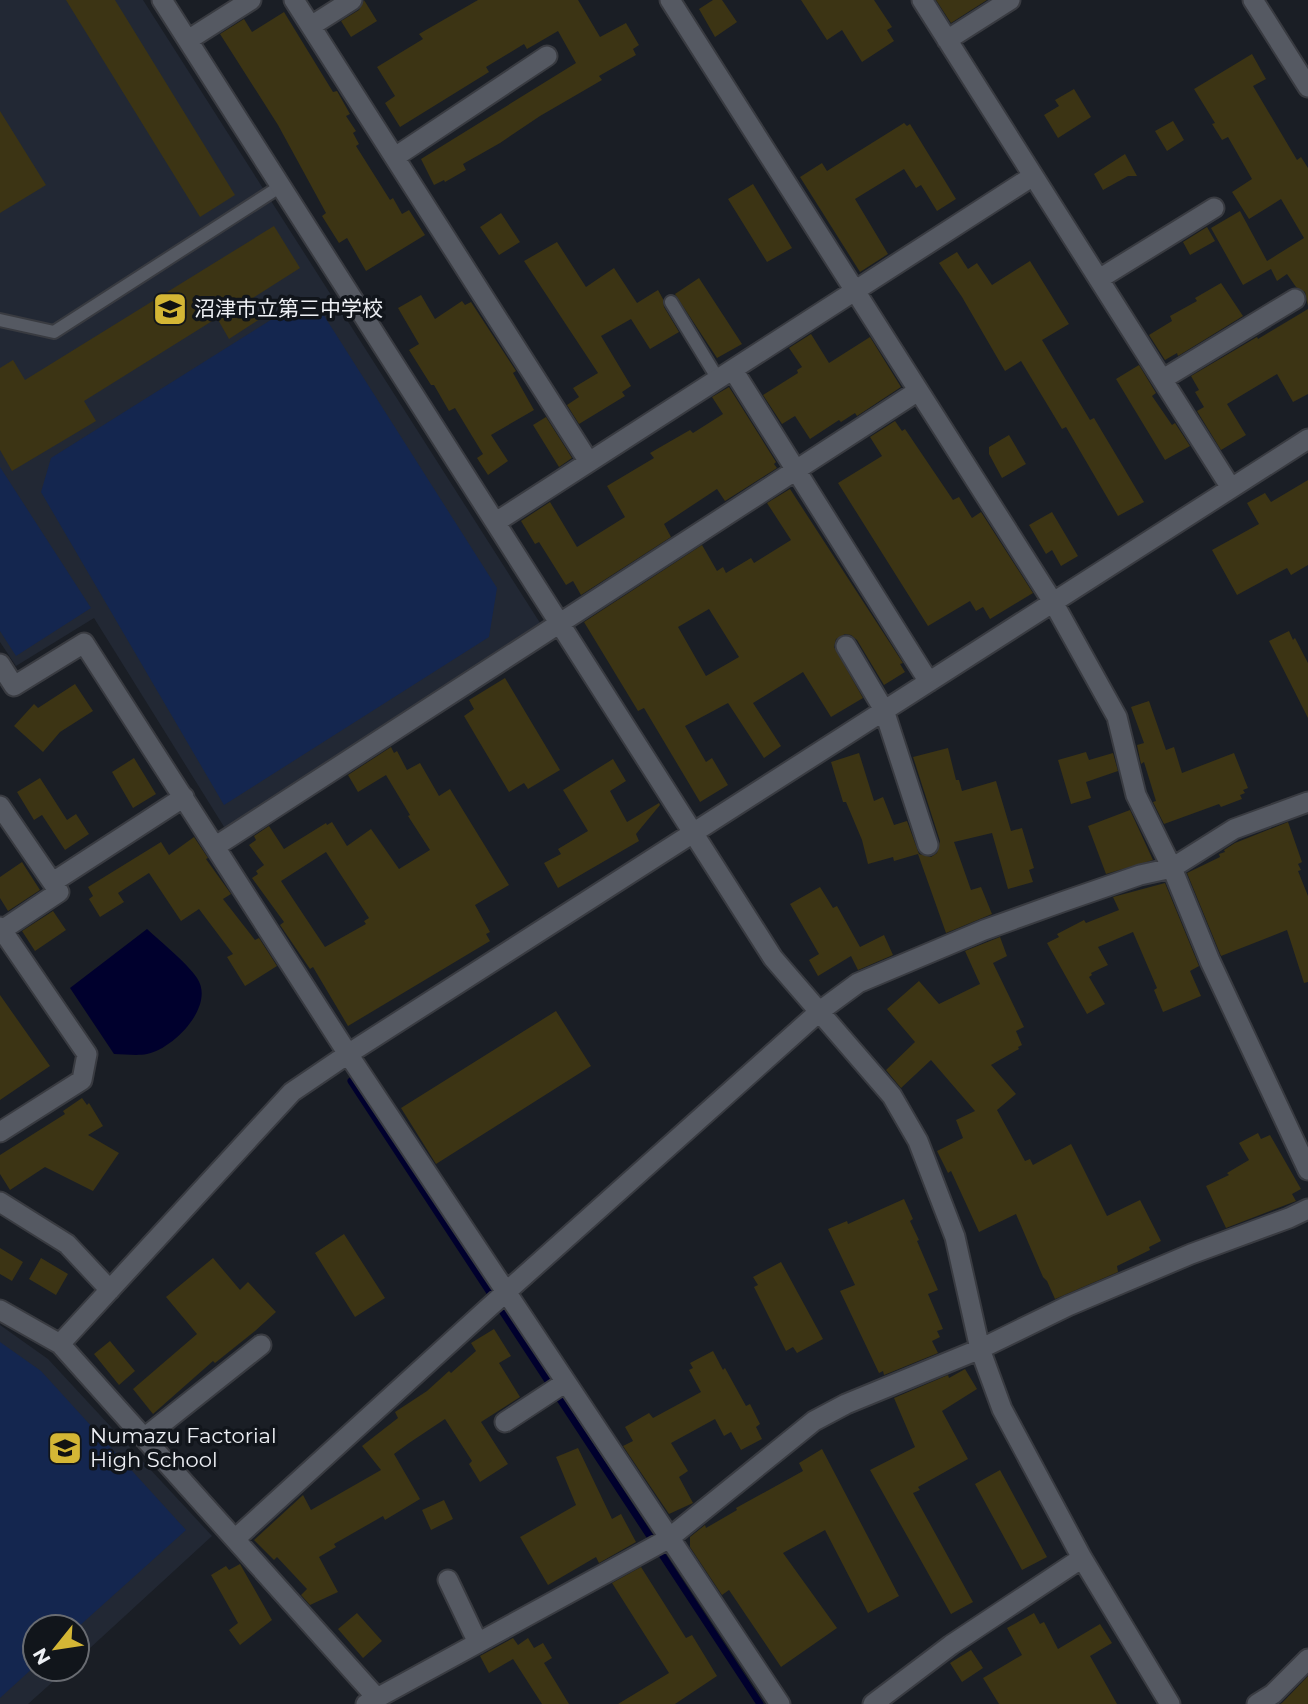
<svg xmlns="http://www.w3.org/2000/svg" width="1308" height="1704" font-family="Montserrat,'Noto Sans JP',sans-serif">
  <rect width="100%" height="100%" fill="#1a1e25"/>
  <!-- built -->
  <path fill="#222834" d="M0 0H143L542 626 226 830 94 618 16 666 0 642Z
    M0 1325 48 1359 212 1536 77 1660V1627H35V1669H67L28 1704H0Z"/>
  <!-- green -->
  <path fill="#14264f" d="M296 304 323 314 497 588 489 637 224 805 41 492 51 458Z
    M0 467 91 608 16 656 0 631Z
    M0 1342 41 1371 186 1530 77 1628 35 1627V1666L0 1698Z"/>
  <!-- water -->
  <path fill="#00002d" d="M147 929C161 942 187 963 197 978 216 1006 173 1049 147 1054 137 1056 124 1054 114 1054L70 988Z"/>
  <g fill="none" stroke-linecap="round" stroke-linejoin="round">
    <!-- stream -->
    <path stroke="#00002d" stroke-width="7" d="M351 1081 760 1704"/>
  </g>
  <!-- building -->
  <path fill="#3c3414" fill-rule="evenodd" d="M66 0H115L235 195 200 217Z
    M364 0 377 21 351 37 341 21 359 10Z
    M478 0H578L600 37 626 23 639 45 633 49 636 55 599 76 602 80 540 116 500 143 463 164 466 170 445 182 444 180 434 185 421 159 576 63 558 31 527 49 524 44 486 67 489 72 400 127 385 103 395 96 377 67 423 39 419 34Z
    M713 0H722L737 22 715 37 699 9Z
    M801 0H874L892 27 887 30 894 41 862 62 842 30 827 40Z
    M936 0H987L951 23Z
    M284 12 333 92 337 91 350 114 346 116 356 131 353 133 359 144 356 146 390 200 393 198 402 214 409 210 425 235 366 271 347 238 339 243 322 216 326 213 278 125 220 34 244 19 252 32Z
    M1252 54 1266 79 1253 86 1297 160 1301 157 1308 168V306L1305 292 1296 287 1287 274 1277 281 1271 269 1243 285 1211 228 1240 211 1267 261 1304 238 1281 199 1249 219 1232 192 1252 179 1228 137 1222 140 1212 124 1215 123 1194 89Z
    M1074 89 1091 117 1058 138 1044 115 1059 106 1055 100Z
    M0 111 46 185 0 213Z
    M1173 121 1184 140 1167 151 1155 131Z
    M904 123 907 126 910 124 956 199 937 211 921 185 916 188 904 169 855 199 888 254 860 272 800 177 822 163 827 171Z
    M1125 154 1137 176H1128L1103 190 1094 174Z
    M753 184 792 248 767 262 728 199Z
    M501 213 520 242 499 255 480 227Z
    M274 226 300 268 248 301 260 319 229 339 217 318 84 401 96 421 12 471 0 450V368L13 360 25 380Z
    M1207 227 1215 241 1190 255 1183 242Z
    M557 242 586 287 614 268 637 303 658 290 663 299 664 307 679 332 650 349 631 319 601 336 631 386 622 392 625 396 579 424 567 405 579 397 573 388 598 373 524 261Z
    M957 252 968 269 977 263 992 285 1030 261 1069 324 1042 340 1090 420 1094 418 1144 502 1118 516 1066 427 1062 429 1021 361 1005 371 962 297 939 263Z
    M699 278 742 344 717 358 675 294Z
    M1221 283 1243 316 1178 356 1177 353 1165 360 1149 335 1172 321 1170 316 1197 301 1195 298Z
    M421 295 435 319 462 301 465 305 471 302 516 371 513 373 534 410 491 435 508 461 488 475 477 458 483 454 455 408 449 411 434 385H431L409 350 419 344 398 308Z
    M1308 309V394L1293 402 1277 374 1227 404 1246 435 1221 450 1197 411 1204 407 1195 392 1199 390 1191 376 1257 337 1258 339Z
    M811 334 829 363 870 337 901 387 857 416 855 413 841 422 839 420 810 439 795 416 782 424 763 395 798 373 797 370 802 367 789 348Z
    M1139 365 1156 393 1152 396 1172 425 1175 423 1190 446 1165 460 1116 379Z
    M729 387 776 462 774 464 777 468 725 501 717 489 664 524 671 537 581 595 573 581 566 585 539 542 535 544 521 521 550 502 577 547 625 517 607 486 654 458 650 453 690 430 693 433 723 414 712 397Z
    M546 417 572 458 559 467 533 425Z
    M895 421 902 431 905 429 953 500 959 497 972 518 981 512 1033 593 990 619 983 607 976 611 970 601 928 626 838 483 882 456 870 437Z
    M1009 435 1026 464 1002 478 989 454V447Z
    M1308 480V565L1291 575 1287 568 1237 595 1212 550 1259 524 1247 503 1265 493 1271 502Z
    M790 489 903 663 900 664 905 672 884 685 857 640 851 635 845 634 836 639 834 647 863 698 831 717 803 672 753 703 781 746 764 758 728 703 685 726 706 762 712 758 728 785 700 802 644 708 638 711 584 622 702 545 717 571 723 567 726 573 751 558 754 563 791 540 767 503ZM709 609 739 657 706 676 678 627Z
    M1052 512 1078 556 1061 566 1052 550 1046 554 1029 525Z
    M1289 631 1293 640 1295 638 1308 663V718L1269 641Z
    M505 678 560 770 528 789 524 783 509 792 464 716 474 709 469 700Z
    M75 684 93 711 60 732 43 752 14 726 34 704 38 708Z
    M1149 701 1166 750 1174 747 1182 773 1234 753 1248 788 1243 790 1245 793 1240 795 1242 799 1221 807 1219 804 1164 824 1153 802 1156 801 1144 762 1141 764 1137 745 1144 743 1131 707Z
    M391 747 394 753 397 751 407 770 420 763 439 796 450 789 509 885 475 905 490 932 486 934 490 941 348 1026 313 967 310 969 280 925 284 922 252 878 258 874 256 871 264 865 249 845 256 840 254 836 269 826 284 849 326 823 327 825 332 822 347 846 371 829 399 869 430 850 408 816 410 815 386 775 358 792 348 775ZM326 852 369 918 364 921 366 924 325 947 281 881Z
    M948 748 956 780H959L962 791 996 781 1011 831 1022 828 1034 868 1029 870 1033 882 1008 889 992 833 954 842 971 890 981 887 992 914 946 933 918 854 894 861 893 857 868 864 862 840 846 802H843L831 762 859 753 874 801 883 797 894 825 907 821 919 854 931 857 937 853 940 841 913 757Z
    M1086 752 1089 760 1113 753 1118 771 1086 782 1091 798 1071 804 1058 760Z
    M134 758 156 794 133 808 112 772Z
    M613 759 626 781 610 791 627 822 659 803 660 805 636 834 639 841 558 888 544 863 561 854 558 849 588 831 563 790Z
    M40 778 67 820 76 814 89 834 65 850 42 815 34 820 17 792Z
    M1130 810 1153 860 1106 874 1088 826Z
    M1288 822 1302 862 1298 864 1301 870 1298 871 1308 896V982L1304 983 1287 930 1221 956 1187 873 1220 857 1219 854 1225 852 1224 850 1235 843Z
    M194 837 208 858 206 859 231 894 223 899 255 940 259 938 277 966 245 986 227 957 233 954 199 909 181 921 149 873 118 893 124 902 100 917 89 899 93 896 88 887 161 842 169 855Z
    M22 862 40 890 8 911 0 898V877Z
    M1165 883 1199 966 1190 971 1201 996 1163 1012 1154 990 1157 988 1133 932 1098 947 1108 965 1091 973 1092 975 1089 977 1105 1004 1087 1014 1047 943 1059 937 1057 934 1084 920 1086 923 1119 910 1113 897Z
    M820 887 833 908 837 906 860 947 884 935 893 955 858 970 851 956 818 976 809 960 819 954 790 904Z
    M53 911 66 930 35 951 22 931Z
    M1000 937 1007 956 993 963 1024 1027 1016 1031 1022 1045 1018 1047 1019 1049 991 1065 1016 1094 997 1110 1025 1161 1030 1159 1033 1165 1071 1144 1107 1216 1140 1200 1161 1241 1149 1247 1150 1250 1117 1266 1118 1272 1055 1299 1047 1281 1043 1277 1016 1214 979 1232 951 1171 948 1173 937 1151 963 1138 956 1120 975 1111 931 1060 901 1088 886 1070 915 1042 887 1009 919 981 939 1004 980 984 965 951Z
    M0 995 50 1066 0 1100Z
    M556 1011 591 1066 436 1164 401 1108Z
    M82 1098 87 1105 89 1103 103 1126 88 1135 119 1153 93 1191 45 1167 10 1190 0 1174V1155L65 1114 63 1111Z
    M1258 1133 1261 1139 1270 1135 1301 1189 1292 1194 1296 1201 1226 1228 1206 1186 1229 1175 1227 1173 1249 1160 1239 1143Z
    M904 1199 913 1219 910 1221 919 1240 917 1241 938 1290 928 1294 943 1329 937 1331 940 1337 932 1341 938 1353 884 1375 883 1371 879 1373 840 1291 855 1285 828 1229 847 1221 848 1224Z
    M344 1234 385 1298 355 1317 315 1253Z
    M0 1248 23 1262 12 1281 0 1274Z
    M41 1258 68 1274 56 1295 29 1279Z
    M213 1258 240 1290 248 1282 276 1312 255 1331 215 1363 213 1361 153 1414 133 1389 197 1334 166 1297Z
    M781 1262 823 1339 797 1353 793 1347 786 1351 754 1287 758 1285 753 1277Z
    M494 1329 511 1356 499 1363 520 1397 481 1422 508 1464 480 1482 469 1464 472 1461 445 1419 409 1443 394 1454 420 1499 385 1520 383 1516 334 1544 336 1547 319 1557 338 1592 310 1605 301 1595 307 1589 277 1557 274 1560 254 1540 303 1495 311 1510 381 1470 362 1446 398 1418 395 1412 427 1391 449 1371 451 1373 476 1351 471 1343Z
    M110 1341 135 1371 119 1385 94 1354Z
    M713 1351 723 1370 725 1368 746 1406 750 1404 760 1424 756 1427 762 1439 741 1450 731 1432 724 1436 715 1419 671 1443 688 1471 679 1477 693 1503 669 1514 623 1446 633 1441 625 1427 649 1413 653 1418 701 1392 689 1370 693 1368 690 1363Z
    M965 1369 977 1389 942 1411 968 1459 918 1487 920 1490 913 1493 973 1602 951 1614 870 1470 915 1447 894 1398 948 1375 949 1378Z
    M578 1448 612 1519 621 1514 636 1542 599 1563 596 1557 548 1585 520 1537 576 1505 556 1457Z
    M822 1449 899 1596 868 1613 825 1530 783 1553 837 1628 781 1667 729 1590 722 1595 690 1547V1537L705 1525 706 1528 737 1510 736 1508 803 1471 799 1463Z
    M1000 1470 1047 1557 1022 1570 975 1484Z
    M444 1500 453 1519 431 1530 422 1510Z
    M240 1564 272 1620 240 1645 229 1630 238 1623 211 1575 226 1566 229 1570Z
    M641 1567 686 1638 692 1635 717 1676 675 1704H618L669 1673 612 1583Z
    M357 1613 382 1641 363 1658 338 1629Z
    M1034 1613 1040 1624 1044 1622 1058 1649 1100 1624 1112 1643 1090 1656 1117 1704H999L983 1678 1022 1655 1007 1628Z
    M513 1638 518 1645 528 1638 534 1648 543 1643 552 1658 544 1663 569 1704H542L513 1659 489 1673 480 1656Z
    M971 1650 983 1668 962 1682 950 1663Z
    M1308 1676V1704H1280L1282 1703Z"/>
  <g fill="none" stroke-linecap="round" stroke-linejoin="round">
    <!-- service casing -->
    <g stroke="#393b41" stroke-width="16">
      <path id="service" d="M671 302 718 379
        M0 320 54 332 281 186"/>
    </g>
    <!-- minor casing -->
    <g stroke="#393b41" stroke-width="23">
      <path id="minor" d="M162 0 773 958 892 1096 918 1141 955 1237 980 1349 1002 1409 1082 1558 1170 1704
        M294 0 589 462
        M670 0 1053 602 1117 717 1136 795 1172 868 1210 961 1308 1170
        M922 0 1231 488
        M1253 0 1308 87
        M311 26 352 0
        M188 40 251 0
        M947 40 1010 0
        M395 157 547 56
        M1099 279 1214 208
        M733 370 929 682
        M1163 379 1295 299
        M496 522 1033 176
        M846 646 884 710 928 845
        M0 664 14 686 84 643 348 1054 292 1092 60 1344
        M0 806 59 892 2 930
        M216 846 918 391
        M53 882 184 797
        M0 927 87 1054 82 1080 0 1132
        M0 1202 67 1244 110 1290
        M0 1310 60 1344 377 1698
        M505 1422 566 1382
        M144 1438 261 1345
        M235 1539 486 1310 820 1011 858 983 984 930 1062 902 1140 875 1172 868 1234 829 1308 802
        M448 1580 478 1643
        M366 1704 668 1539 814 1421 846 1404 980 1349 1068 1306 1191 1254 1289 1218 1308 1209
        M780 1704 348 1054 1308 439
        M873 1704 951 1645 1082 1558
        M1257 1704 1273 1694 1308 1659"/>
    </g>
    <!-- service -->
    <use href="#service" stroke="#555962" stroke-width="12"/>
    <!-- minor -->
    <use href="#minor" stroke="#555962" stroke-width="19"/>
  </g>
  <!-- icons -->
  <defs>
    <g id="school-square" transform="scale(1.75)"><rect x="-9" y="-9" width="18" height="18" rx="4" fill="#d4b635" stroke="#11151b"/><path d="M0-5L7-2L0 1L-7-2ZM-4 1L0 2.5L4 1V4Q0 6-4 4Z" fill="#111"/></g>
  </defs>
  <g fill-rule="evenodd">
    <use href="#school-square" x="170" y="309"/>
    <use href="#school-square" x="65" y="1448"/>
  </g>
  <g text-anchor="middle" stroke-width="7" stroke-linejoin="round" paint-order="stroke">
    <!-- poi labels -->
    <g font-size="21" fill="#edeff4" stroke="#11151b" text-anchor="start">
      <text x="194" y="316">沼津市立第三中学校</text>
      <text x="90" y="1443">Numazu Factorial<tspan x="90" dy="24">High School</tspan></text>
    </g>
  </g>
  <!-- north arrow -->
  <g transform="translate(56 1648) rotate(240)"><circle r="33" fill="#11151b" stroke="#696c72" stroke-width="2"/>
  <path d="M0-5L12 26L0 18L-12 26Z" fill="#d4b635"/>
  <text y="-10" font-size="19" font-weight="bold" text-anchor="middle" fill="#edeff4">N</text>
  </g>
</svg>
